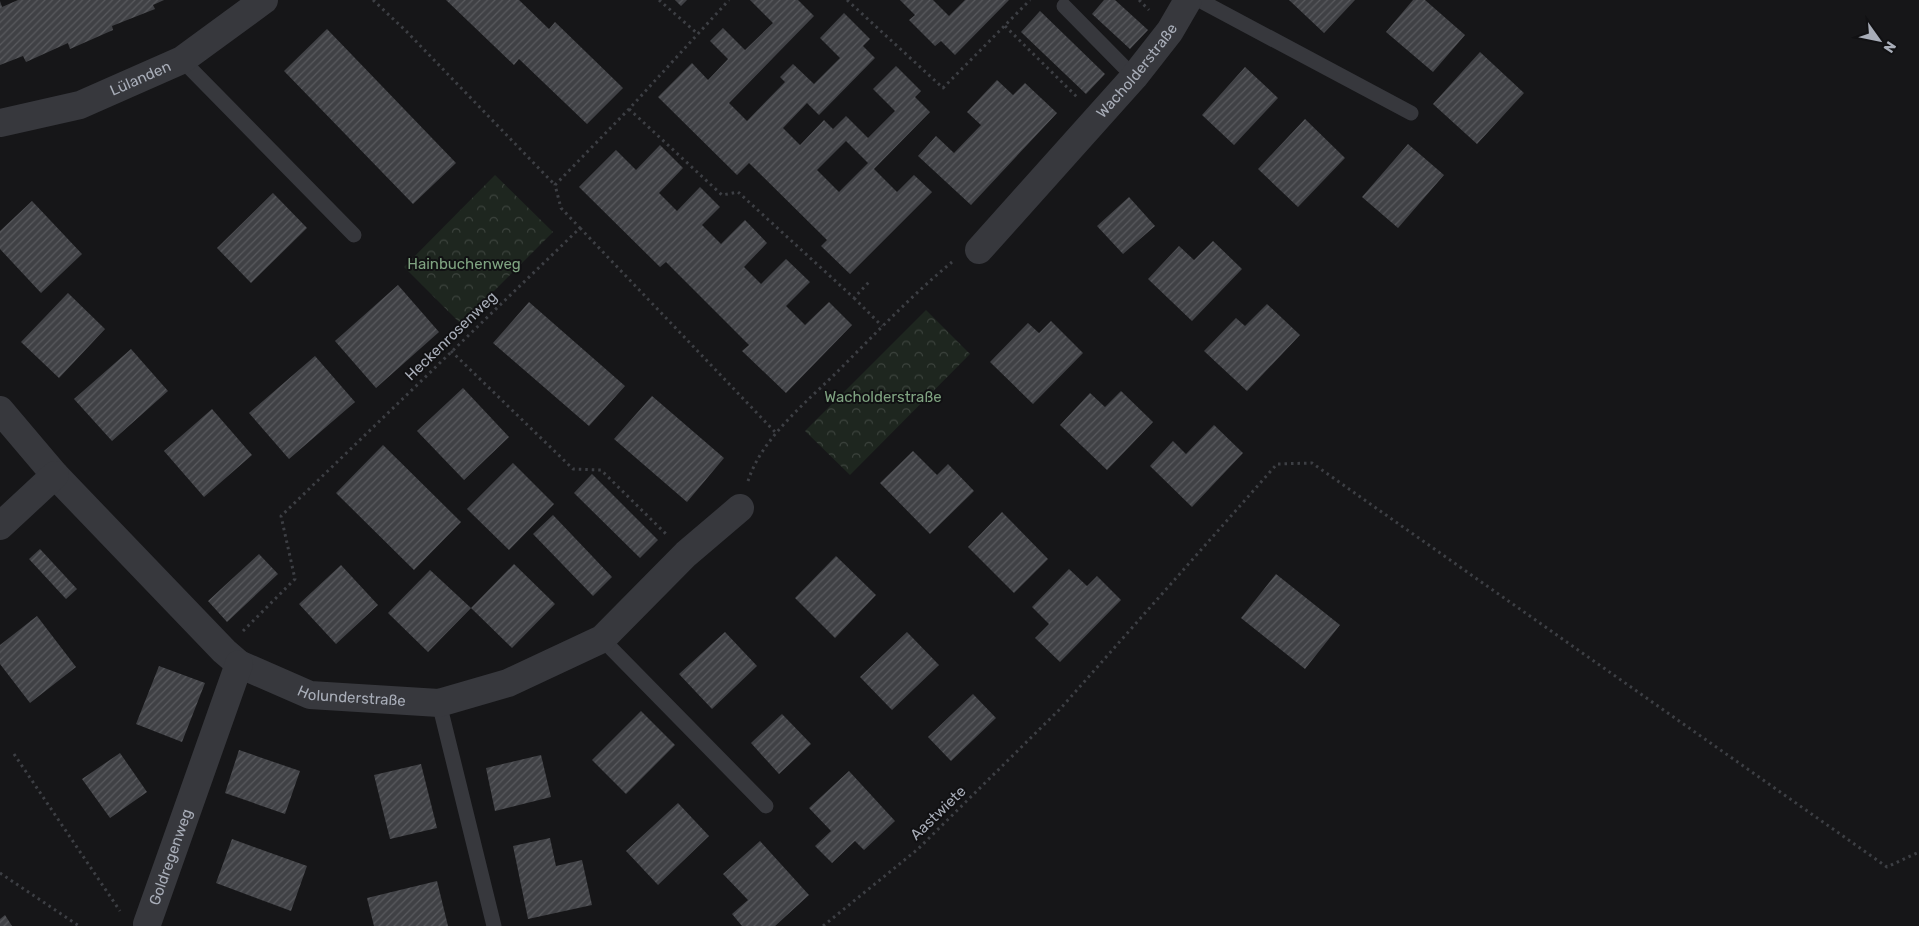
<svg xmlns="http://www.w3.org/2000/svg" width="1919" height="926" font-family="Rubik,sans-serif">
  <defs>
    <pattern id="forest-crowns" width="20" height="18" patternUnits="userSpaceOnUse" patternTransform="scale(1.25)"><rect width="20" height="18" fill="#1e261f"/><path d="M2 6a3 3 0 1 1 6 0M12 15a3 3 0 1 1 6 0" fill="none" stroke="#3c433d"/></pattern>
    <pattern id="building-hatch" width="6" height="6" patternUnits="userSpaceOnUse" patternTransform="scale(1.25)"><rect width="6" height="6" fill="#404145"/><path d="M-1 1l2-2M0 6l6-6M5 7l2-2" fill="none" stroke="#595a5e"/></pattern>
  </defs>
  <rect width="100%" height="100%" fill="#161618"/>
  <!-- forest -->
  <path fill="url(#forest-crowns)" d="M495 175 553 232 461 324 404 267Z
    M926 310 970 354 850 475 805 431Z"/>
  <!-- building -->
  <path fill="url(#building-hatch)" fill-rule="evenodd" d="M18 0H164L153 5 155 9 112 26 113 30 70 49 68 43 26 62 23 56 0 65V1L2 7Z
    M446 0H519L549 29 555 22 623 88 587 124 519 59 514 65Z
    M675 0H687L681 6Z
    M750 0H798L814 16 729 103 747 121 785 82 780 77 793 64 814 84 840 58 820 38 844 13 870 39 863 46 875 58 819 115 807 103 783 128 800 145 824 120 833 129 846 116 868 138 895 111 873 89 896 66 921 91 915 97 930 112 874 169 897 192 914 175 932 192 850 274 821 246 827 240 749 163 737 175 658 97 692 63 708 80 728 59 710 41 723 28 745 50 773 23ZM846 141 868 163 839 192 817 170Z
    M900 0H933L949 16 965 0H1009L955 55 941 41 935 46 909 20 915 15Z
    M1104 0H1115L1148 30 1130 49 1092 14Z
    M1289 0H1355L1324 33Z
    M1413 0H1425L1465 35 1433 72 1386 32Z
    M1040 11 1105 74 1086 94 1021 32Z
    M327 29 456 163 413 204 284 71Z
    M1480 52 1524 93 1477 144 1433 104Z
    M1245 67 1278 98 1234 145 1202 115Z
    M997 80 1013 95 1025 83 1057 113 971 205 918 156 936 136 954 153 981 125 967 112Z
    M1305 119 1345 158 1298 207 1258 169Z
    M1408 144 1444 175 1398 228 1362 197Z
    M660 145 683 168 659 193 677 211 700 187 720 207 702 225 721 244 745 220 767 243 744 267 761 284 786 259 810 282 786 306 805 325 829 302 852 325 786 393 742 351 749 345 666 262 660 267 579 187 616 150 636 170Z
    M273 193 307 228 251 283 217 248Z
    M1129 197 1155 226 1123 254 1097 226Z
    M32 201 82 254 41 293 0 249V231Z
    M1213 241 1242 269 1192 321 1148 279 1179 246 1194 260Z
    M398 285 439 332 376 388 335 341Z
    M68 293 105 329 59 378 21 342Z
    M529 302 625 386 589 426 493 343Z
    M1267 304 1300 335 1247 391 1204 351 1236 318 1245 326Z
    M1051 321 1083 353 1033 404 990 362 1028 323 1039 333Z
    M131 349 168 391 112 441 74 399Z
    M315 356 355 402 289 459 249 413Z
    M463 388 509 437 464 480 417 431Z
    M1121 391 1153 422 1107 470 1060 425 1090 393 1105 407Z
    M652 396 724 458 687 502 614 439Z
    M212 409 252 455 204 497 164 451Z
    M1214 425 1243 453 1192 507 1150 466 1173 441 1186 454Z
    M383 445 461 522 414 570 336 493Z
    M913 451 937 475 948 464 974 491 930 534 880 483Z
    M513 463 554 504 509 550 467 509Z
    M592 474 658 540 640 558 574 493Z
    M1002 512 1048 559 1014 593 968 547Z
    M553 515 612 577 593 596 533 534Z
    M40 549 77 589 66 599 29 559Z
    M259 554 278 574 227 622 208 601Z
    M836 556 876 595 835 638 795 598Z
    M514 564 555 604 512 648 471 608Z
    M341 565 378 605 336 644 299 604Z
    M1069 569 1087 586 1097 576 1121 600 1060 662 1035 638 1049 624 1032 607Z
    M430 570 471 608 428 652 388 613Z
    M1276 574 1340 625 1305 669 1241 618Z
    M37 616 76 667 30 703 0 664V645Z
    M725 632 757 666 712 709 679 674Z
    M907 632 939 665 892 710 860 677Z
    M159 666 205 683 182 742 136 724Z
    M973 694 996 718 951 761 928 737Z
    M641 711 675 745 626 794 592 760Z
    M782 714 811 744 779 774 751 743Z
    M239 750 300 771 285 814 225 793Z
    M120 753 147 792 110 818 82 779Z
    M541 755 551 797 495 811 486 768Z
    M421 764 437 828 390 839 374 775Z
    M849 771 895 821 864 850 855 841 832 863 815 846 831 831 809 808Z
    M678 803 709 836 658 885 626 851Z
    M550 838 556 866 582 860 592 905 528 919 513 846Z
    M232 839 307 866 291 911 216 883Z
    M760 841 809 895 775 926H742L732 914 748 900 723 874Z
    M437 881 448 926H374L367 898Z
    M5 915 12 926H0V919Z"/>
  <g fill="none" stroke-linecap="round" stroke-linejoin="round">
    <!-- path -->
    <path stroke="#3d3f44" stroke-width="3" stroke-dasharray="2.5 4" stroke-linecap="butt" d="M373 0 406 31 555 185
      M659 0 698 34
      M847 0 943 88 1030 0
      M1139 0 1149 10
      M1005 26 1078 98
      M629 109 722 195 738 192 854 298 869 282
      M580 228 776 433
      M854 298 882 326
      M451 351 573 469 601 470 666 534
      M748 481C762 437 808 401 839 370 876 333 912 295 952 262
      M243 631 295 579 281 516 580 228 561 208 555 185 629 109 729 0
      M14 754 120 911
      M0 873 79 926
      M823 926 918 849 1061 708 1277 464 1312 463 1887 867 1919 852"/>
    <!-- lane -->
    <path stroke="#37383d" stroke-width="15" d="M1199 0 1411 113
      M1064 6 1134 77
      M182 60 354 235
      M602 639 766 806
      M439 703 494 926"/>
    <!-- street -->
    <g stroke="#37383d" stroke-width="28">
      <path id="s1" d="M0 123 80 105 182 60 264 0"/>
      <path id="s2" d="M979 250 1134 77 1170 31 1188 0"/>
      <path id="s3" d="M0 410 55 475 224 651 239 664 310 695 439 703 508 683 602 639 686 554 740 508"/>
      <path d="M0 526 55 475"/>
      <path id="s4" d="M147 924 239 664"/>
    </g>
  </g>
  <g text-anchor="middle" stroke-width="4" stroke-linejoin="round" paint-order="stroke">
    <!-- street labels -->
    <g font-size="15" fill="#a8adb8" stroke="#111113">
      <text dy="5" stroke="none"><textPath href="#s2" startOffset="239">Wacholderstraße</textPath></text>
      <text dy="5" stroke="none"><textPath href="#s1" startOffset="148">Lülanden</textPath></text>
      <text transform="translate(451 336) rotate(-44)" y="5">Heckenrosenweg</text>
      <text dy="5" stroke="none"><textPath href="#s3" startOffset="468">Holunderstraße</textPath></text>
      <text transform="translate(938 813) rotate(-44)" y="5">Aastwiete</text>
      <text dy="5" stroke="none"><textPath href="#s4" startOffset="71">Goldregenweg</textPath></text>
    </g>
    <!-- park labels -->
    <g font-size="15" fill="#7fa381" stroke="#111113">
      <text x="464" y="269">Hainbuchenweg</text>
      <text x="883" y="402">Wacholderstraße</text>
    </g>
  </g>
  <!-- north arrow -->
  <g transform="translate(1879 40) rotate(123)" stroke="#111113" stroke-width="4" paint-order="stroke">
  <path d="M0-4L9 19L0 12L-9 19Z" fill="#a8adb8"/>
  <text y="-8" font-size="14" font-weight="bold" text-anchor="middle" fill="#a8adb8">N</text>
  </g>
</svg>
